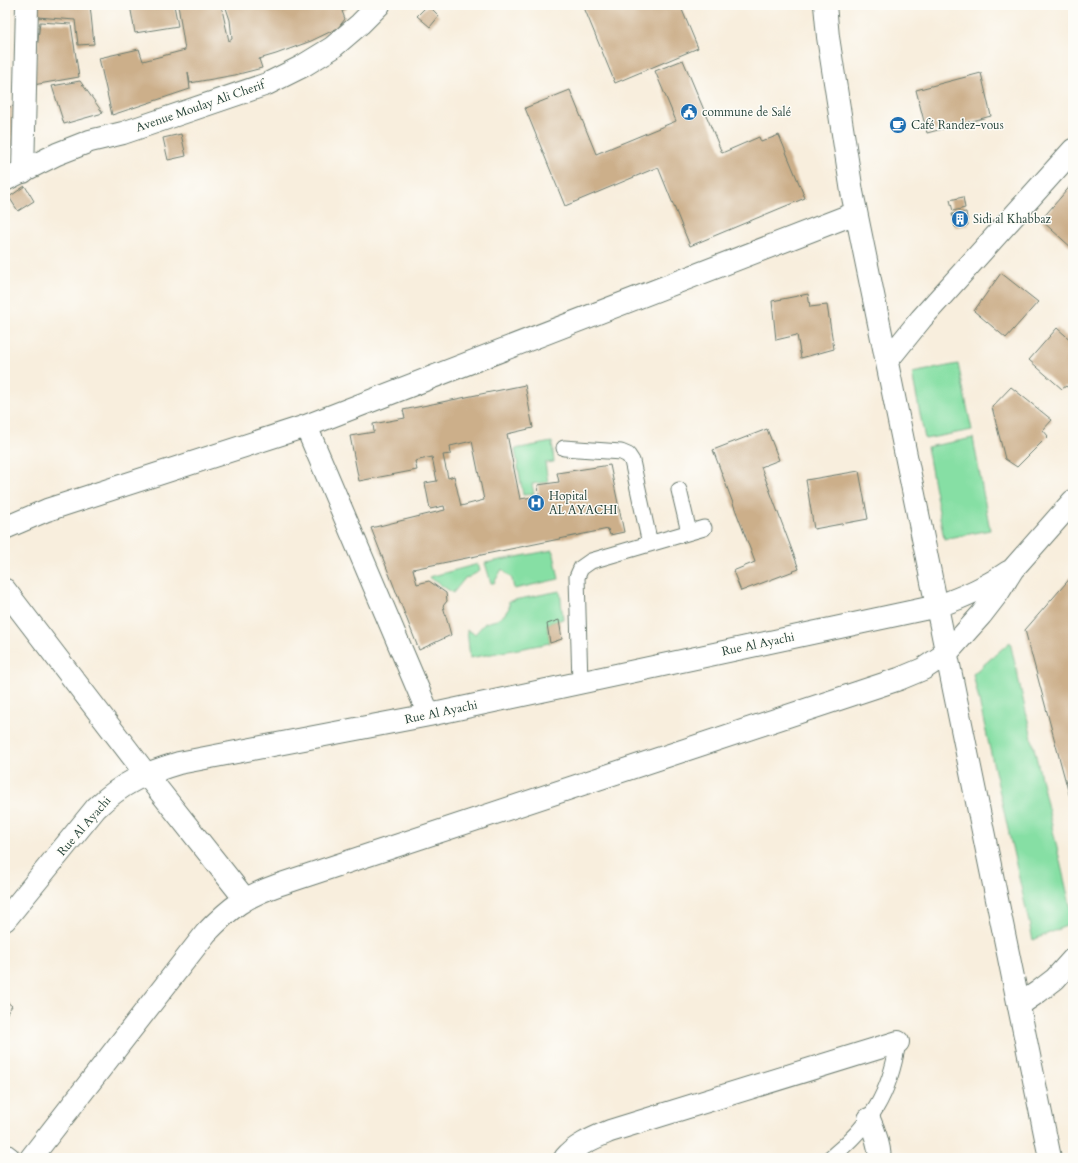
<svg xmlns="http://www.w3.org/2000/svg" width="1078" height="1163" font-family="Cardo,serif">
  <rect width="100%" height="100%" fill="#fdfcf7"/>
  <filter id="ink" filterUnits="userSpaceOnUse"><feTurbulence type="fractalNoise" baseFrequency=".025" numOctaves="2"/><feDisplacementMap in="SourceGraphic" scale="8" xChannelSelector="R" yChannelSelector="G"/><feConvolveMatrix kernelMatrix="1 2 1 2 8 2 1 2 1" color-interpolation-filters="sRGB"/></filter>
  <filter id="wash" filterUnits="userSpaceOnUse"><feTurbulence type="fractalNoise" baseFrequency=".012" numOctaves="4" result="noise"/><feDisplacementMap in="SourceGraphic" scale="16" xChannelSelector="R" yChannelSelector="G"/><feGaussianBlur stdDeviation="0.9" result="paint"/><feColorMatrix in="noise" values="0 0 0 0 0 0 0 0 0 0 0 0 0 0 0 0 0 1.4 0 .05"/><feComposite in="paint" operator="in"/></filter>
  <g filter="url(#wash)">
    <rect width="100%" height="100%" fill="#f8eedd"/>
    <!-- green -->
    <path fill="#86dfa4" stroke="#528e6c" d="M958 364 972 430 925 439 912 373Z
      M973 438 990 530 944 539 927 447Z
      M552 442 554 462 545 463 548 482 532 484 534 494 523 495 515 449Z
      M553 550 559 579 514 589 512 579 502 569 494 583H491L485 563Z
      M478 564 480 571 467 578 466 577 453 593 429 577Z
      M560 591 563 619 547 624 550 643 470 658 467 630 475 634 485 623 497 620 504 615 509 608V601Z
      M1010 642 1073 918V923L1033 940 973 674Z"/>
    <g id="blocks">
      <!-- building -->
      <path fill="#ccaf8a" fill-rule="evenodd" d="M36 5H90L94 44 78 45 75 20 37 17Z
        M130 5H174L178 26 135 33Z
        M178 5H221L229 41 232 39 230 20 225 5H345L346 10 342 11 345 19 338 28 311 41 276 54 259 59 262 68 235 75 190 83 188 72 190 89 112 115 99 58 139 49 143 61 185 50Z
        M428 5 439 16 430 27 417 16Z
        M583 5H680L698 48 615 83Z
        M40 22 71 24 79 77 33 85Z
        M683 60 722 153 759 137 761 142 779 135 805 198 690 246 658 167 565 206 525 108 570 90 596 154 676 121 655 71Z
        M981 73 991 116 927 133 916 90Z
        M80 81 103 113 64 124 52 86Z
        M14 106 12 148 5 150V108Z
        M181 134 186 156 168 160 163 138Z
        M1073 183V249L1041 220Z
        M25 186 34 201 18 211 9 197Z
        M963 197 965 208 953 211 950 200Z
        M966 212 968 225 955 227 952 214Z
        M1001 273 1038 302 1006 338 974 311Z
        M808 294 810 307 827 305 834 349 801 358 797 335 776 340 772 301Z
        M1057 328 1073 342V392L1066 386 1062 389 1029 360Z
        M525 385 533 428 507 434 520 499 539 496 538 485 559 482 557 473 610 465 624 532 610 535 608 529 413 569 417 584 429 581 446 593 447 601 443 606 451 635 419 650 371 528 445 510 444 506 430 509 425 483 437 481 432 457 415 461 417 470 359 481 350 436 374 432 373 424 405 418 403 410ZM472 441 484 500 461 506 454 476 448 478 443 455 451 454 450 446Z
        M1011 387 1052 420 1043 430 1048 436 1017 467 1005 459 992 407Z
        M767 429 779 460 761 467 799 569 741 591 733 571 755 562 713 450Z
        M859 471 868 519 814 529 806 480Z
        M1073 575V809L1025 630Z
        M559 620 562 639 550 643 547 624Z
        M5 1000 12 1006 5 1016Z"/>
    </g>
  </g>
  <g filter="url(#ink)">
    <use href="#blocks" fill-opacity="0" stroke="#6b7b6f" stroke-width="1"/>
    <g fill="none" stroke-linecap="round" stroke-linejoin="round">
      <!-- lane casing -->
      <g stroke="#6b7b6f" stroke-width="17">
        <path id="lane" d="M564 448 621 452 628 455 632 461 650 544
          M679 490 689 532
          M580 683 577 577 581 568 591 561 704 528
          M830 1158C871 1125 890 1094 898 1042"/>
      </g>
      <!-- street casing -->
      <g stroke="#6b7b6f" stroke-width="24">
        <path id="street" d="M825 5 828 37 852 192 1050 1158
          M23 172 27 5
          M887 361 921 319 1073 150
          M306 426 429 715
          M5 528 47 510 306 426 856 213
          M5 590 146 774 245 899
          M5 920 96 808C122 783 145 773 179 763L429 715 938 606C964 597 985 588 1008 572
          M1019 1005 1038 992 1055 979 1073 959
          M869 1119C875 1132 879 1144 880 1158
          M5 1155 9 1158
          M31 1158 206 933C231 907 244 897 278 885L899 679 923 669 947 653 981 615 998 593 1013 569 1073 501
          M565 1158C576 1145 594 1138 610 1131L898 1042"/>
      </g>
      <!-- secondary casing -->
      <g stroke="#6b7b6f" stroke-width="24">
        <path id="secondary" d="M5 180 57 154 90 141 123 133 267 84 301 67 332 48 360 24 379 5"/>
      </g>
      <!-- lane -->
      <use href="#lane" stroke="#fff" stroke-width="15"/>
      <!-- street -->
      <use href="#street" stroke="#fff" stroke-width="22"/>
      <!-- secondary -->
      <use href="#secondary" stroke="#fff" stroke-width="22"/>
    </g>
  </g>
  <!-- icons -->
  <defs>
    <g id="civic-disc" transform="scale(0.9)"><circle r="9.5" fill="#1f6fb2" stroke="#fdfcf7"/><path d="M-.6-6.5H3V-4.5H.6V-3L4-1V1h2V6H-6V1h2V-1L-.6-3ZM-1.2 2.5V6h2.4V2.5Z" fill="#fff"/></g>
    <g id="cafe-disc" transform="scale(0.9)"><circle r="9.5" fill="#1f6fb2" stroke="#fdfcf7"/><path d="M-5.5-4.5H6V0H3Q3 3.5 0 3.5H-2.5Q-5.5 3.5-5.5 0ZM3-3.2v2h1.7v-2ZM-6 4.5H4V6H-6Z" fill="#fff"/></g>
    <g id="building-disc" transform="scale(0.9)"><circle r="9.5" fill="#1f6fb2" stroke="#fdfcf7"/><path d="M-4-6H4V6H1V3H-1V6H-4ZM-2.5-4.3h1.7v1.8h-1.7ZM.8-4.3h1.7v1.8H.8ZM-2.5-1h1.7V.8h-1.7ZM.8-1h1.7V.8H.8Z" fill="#fff"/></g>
    <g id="hospital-disc" transform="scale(0.9)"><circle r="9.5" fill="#1f6fb2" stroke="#fdfcf7"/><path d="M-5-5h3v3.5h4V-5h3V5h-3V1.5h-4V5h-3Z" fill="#fff"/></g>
  </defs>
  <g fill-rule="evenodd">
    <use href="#civic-disc" x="689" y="112"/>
    <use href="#cafe-disc" x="898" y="125"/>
    <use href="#building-disc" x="960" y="219"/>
    <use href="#hospital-disc" x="536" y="503"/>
  </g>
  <g text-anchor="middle" stroke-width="3" stroke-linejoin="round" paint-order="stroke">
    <!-- street labels -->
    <g font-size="12" fill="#1f3d34" stroke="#fdfcf7">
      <text transform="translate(200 106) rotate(-19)" y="4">Avenue Moulay Ali Cherif</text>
      <text transform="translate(758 644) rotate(-12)" y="4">Rue Al Ayachi</text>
      <text transform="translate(441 712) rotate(-12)" y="4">Rue Al Ayachi</text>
      <text transform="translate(84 826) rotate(-49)" y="4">Rue Al Ayachi</text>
    </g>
    <!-- poi labels -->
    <g font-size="12" fill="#1f3d34" stroke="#fdfcf7" text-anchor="start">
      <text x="702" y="116">commune de Salé</text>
      <text x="911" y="129">Café Randez-vous</text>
      <text x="973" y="223">Sidi al Khabbaz</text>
      <text x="549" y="500">Hopital<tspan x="549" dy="14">AL AYACHI</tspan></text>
    </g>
  </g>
  <!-- margin -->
  <rect width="1078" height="1163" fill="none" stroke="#fdfcf7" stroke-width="20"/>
</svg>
